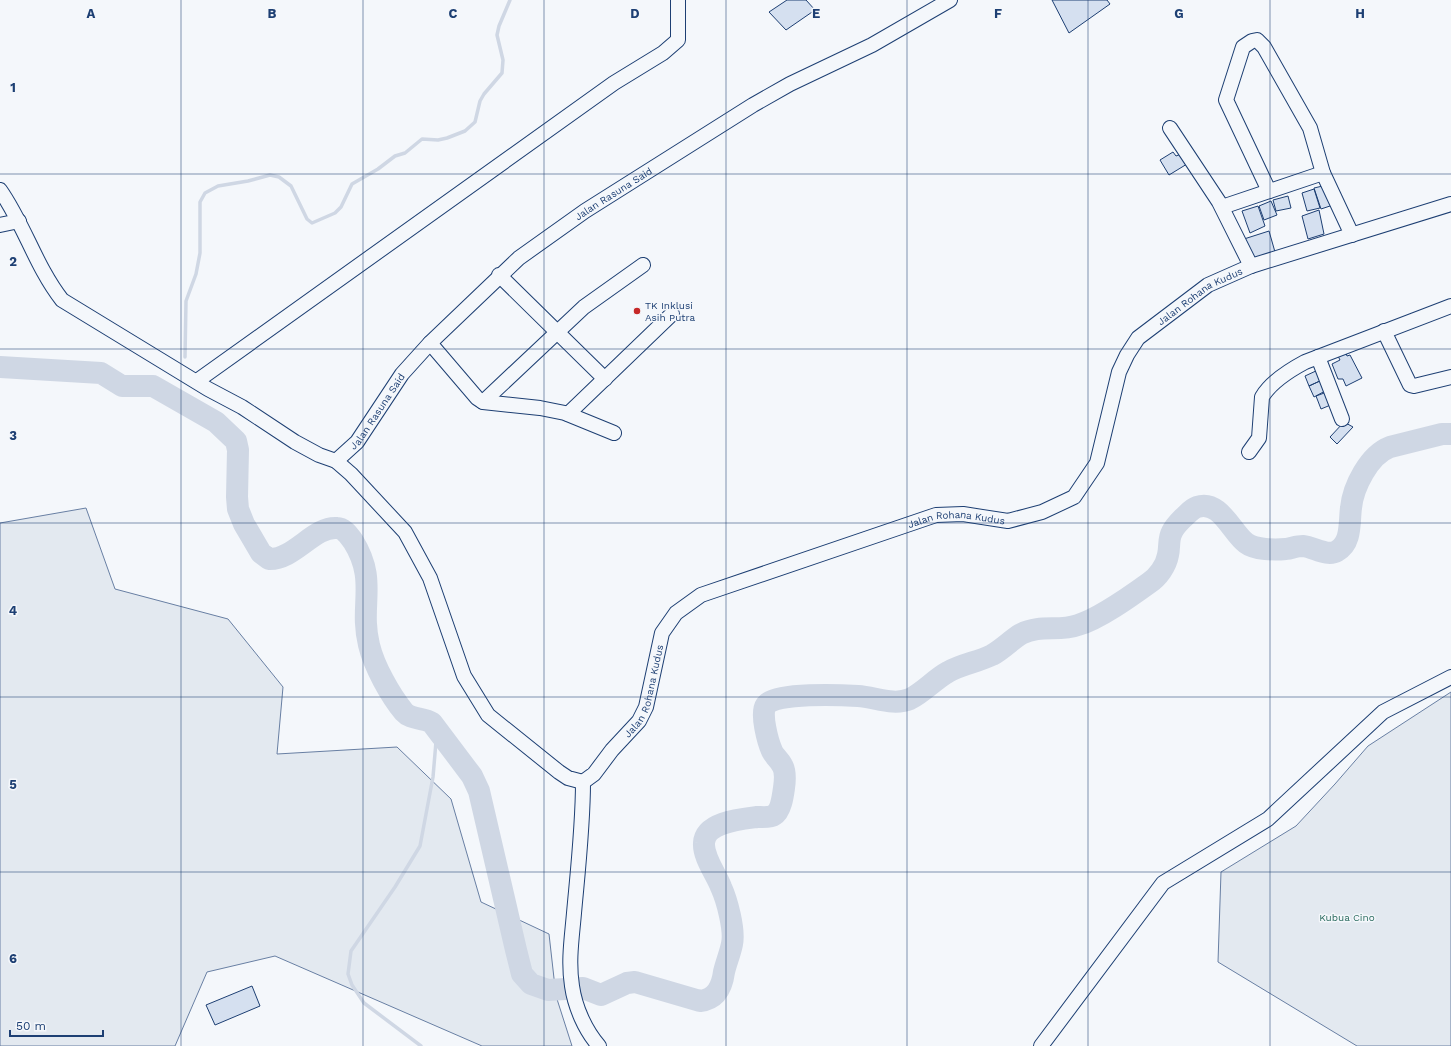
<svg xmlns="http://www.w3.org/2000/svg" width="1451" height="1046" font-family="'Work Sans',sans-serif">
  <rect width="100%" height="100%" fill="#f4f7fb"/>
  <!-- green -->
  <path fill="#e3e9f0" stroke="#687fa3" d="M86 508 115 589 228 619 283 687 277 754 397 747 451 799 481 902 549 934 556 996 572 1046H482L275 956 207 972 175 1046H0V523Z
    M1451 692V1046H1357L1218 962 1221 872 1296 826 1335 784 1368 746Z"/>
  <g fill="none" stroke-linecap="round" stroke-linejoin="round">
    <!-- stream -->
    <path stroke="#cfd7e4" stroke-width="3.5" d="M185 357 186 301 196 274 200 253V202L205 193 218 186 248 181 270 175 279 177 291 186 307 219 312 223 335 213 341 207 352 184 378 169 395 156 405 153 422 139 438 140 447 138 465 131 475 122 480 101 484 94 502 73 503 60 497 35 499 26 510 0
      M421 1046 364 1003 352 985 348 974 351 951 395 887 420 846 433 777 437 730"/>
    <!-- river -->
    <path stroke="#cfd7e4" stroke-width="22" d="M0 367 101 373 122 386H153L216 422 236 441 238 450 237 497 238 509 244 524 261 553 269 559C294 560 314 526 337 528 344 528 349 536 353 541 378 581 359 604 369 645 374 666 390 695 404 712 411 720 423 717 432 723L472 776 479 791 516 950 522 974 531 984 548 990 583 988 601 995 627 983 635 982 700 1001C716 999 722 987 724 972 726 963 730 954 732 944 735 930 727 900 721 887 716 874 703 857 704 843 705 822 741 819 757 817 762 817 770 818 774 815 781 811 783 795 784 788 785 781 786 771 782 765 779 759 774 756 772 751 768 742 760 713 766 705 775 692 842 695 858 696 875 697 893 706 910 699 924 692 935 679 948 672 962 664 978 662 992 655 1003 649 1011 640 1021 634 1041 624 1059 632 1078 625 1099 619 1131 596 1149 583 1158 577 1166 566 1168 555 1170 547 1168 539 1172 532 1174 527 1179 522 1183 518 1187 515 1191 509 1197 507 1220 499 1232 533 1246 543 1255 550 1275 550 1286 549 1292 548 1297 546 1303 546 1314 547 1327 557 1337 551 1352 543 1349 522 1351 508 1353 487 1369 455 1390 447L1442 434H1451"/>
  </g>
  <!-- building -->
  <path fill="#d5e0f0" stroke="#1d3f73" d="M787 0H806L815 10 786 30 769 12Z
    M1052 0H1107L1110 4 1069 33Z
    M1173 152 1176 156 1181 154 1187 164 1169 175 1160 160Z
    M1327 185 1333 205 1321 209 1314 188Z
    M1314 189 1320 208 1307 211 1302 193Z
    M1288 196 1291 208 1276 211 1273 200Z
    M1271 201 1277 215 1264 220 1259 206Z
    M1258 206 1265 226 1250 233 1242 211Z
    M1319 210 1324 234 1308 239 1302 216Z
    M1269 231 1275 252 1254 259 1244 239Z
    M1346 353 1347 356 1350 355 1362 378 1346 386 1343 379H1338L1332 364 1340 360 1338 356Z
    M1318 370 1322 380 1309 386 1305 376Z
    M1322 380 1327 390 1314 397 1309 386Z
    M1327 392 1333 404 1321 409 1316 396Z
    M1344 422 1353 427 1337 444 1330 437Z
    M252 986 260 1006 215 1025 206 1005Z"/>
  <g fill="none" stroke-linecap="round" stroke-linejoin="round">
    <!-- minor casing -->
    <g stroke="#1d3f73" stroke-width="16">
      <g id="minor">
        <path d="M1170 128 1219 202 1251 266"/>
        <path d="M0 190C24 224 36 267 62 300L208 389 242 407 295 442 319 455 336 461 351 474 405 532 430 578 464 676 488 715 559 772 568 778 583 782"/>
        <path d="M1269 191 1226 100 1243 47 1252 41 1257 40 1264 47 1310 128 1323 173 1352 235"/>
        <path d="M1222 207 1323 173"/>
        <path d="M0 225 19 221"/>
        <path d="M499 275 605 379"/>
        <path d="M1384 331 1410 385 1414 386 1451 377"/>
        <path d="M430 343 477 398 483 402 540 408 565 413 614 433"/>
        <path d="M1318 357 1342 419"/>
        <path d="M197 381 614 83 663 53 678 40V0"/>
        <path d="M483 402 584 307 643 265"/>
        <path d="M568 414 672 314"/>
        <path d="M1249 452 1259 438 1262 397C1271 382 1290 370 1305 362L1451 306"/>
        <path id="s1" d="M336 461 357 442 402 374 430 343 519 258 585 211 753 105 790 84 872 45 950 0"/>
        <path id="s2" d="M583 782 594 774 612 750 639 721 646 707 662 633 676 613 701 595 936 515 963 514 1008 521 1042 512 1074 497 1097 463 1119 372 1127 355 1138 338 1208 285 1251 266 1451 204"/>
        <path d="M583 782C583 825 578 869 574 913 572 937 568 961 572 986 575 1007 585 1030 599 1046"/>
        <path d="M1041 1046 1163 883 1268 819 1383 712 1451 677"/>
      </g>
    </g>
    <!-- minor -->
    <use href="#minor" stroke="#f4f7fb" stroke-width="14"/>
  </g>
  <!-- grid -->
  <path fill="none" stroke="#1d3f73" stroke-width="1" stroke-opacity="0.55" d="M181 0V1046M363 0V1046M544 0V1046M726 0V1046M907 0V1046M1088 0V1046M1270 0V1046M0 174H1451M0 349H1451M0 523H1451M0 697H1451M0 872H1451"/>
  <!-- markers -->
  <circle fill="#c62828" stroke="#f4f7fb" stroke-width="1.5" cx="637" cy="311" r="4"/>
  <g text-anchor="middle" stroke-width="3" stroke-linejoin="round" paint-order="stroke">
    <!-- street labels -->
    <g font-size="10" fill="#1d3f73" stroke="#f4f7fb">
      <text dy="4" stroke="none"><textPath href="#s1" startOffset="389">Jalan Rasuna Said</textPath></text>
      <text dy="4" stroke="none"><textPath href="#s2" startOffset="870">Jalan Rohana Kudus</textPath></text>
      <text dy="4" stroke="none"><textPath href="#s1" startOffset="65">Jalan Rasuna Said</textPath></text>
      <text dy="4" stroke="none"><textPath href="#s2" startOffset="498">Jalan Rohana Kudus</textPath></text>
      <text dy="4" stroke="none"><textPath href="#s2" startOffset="113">Jalan Rohana Kudus</textPath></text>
    </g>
    <!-- poi labels -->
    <g font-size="10" fill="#1d3f73" stroke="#f4f7fb" text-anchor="start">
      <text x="645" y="309">TK Inklusi<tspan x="645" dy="12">Asih Putra</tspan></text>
    </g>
    <!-- park labels -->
    <g font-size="10" fill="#2c6c60" stroke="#f4f7fb">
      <text x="1347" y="921">Kubua Cino</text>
    </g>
  </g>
  <g font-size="13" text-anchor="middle" font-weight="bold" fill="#1d3f73" stroke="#f4f7fb" stroke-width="3" stroke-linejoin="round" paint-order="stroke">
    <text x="91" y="18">A</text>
    <text x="272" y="18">B</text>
    <text x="453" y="18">C</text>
    <text x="635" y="18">D</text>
    <text x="816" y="18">E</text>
    <text x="998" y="18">F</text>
    <text x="1179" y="18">G</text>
    <text x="1360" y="18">H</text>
    <text x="13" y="92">1</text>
    <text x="13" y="266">2</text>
    <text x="13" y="440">3</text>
    <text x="13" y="615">4</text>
    <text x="13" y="789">5</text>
    <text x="13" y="963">6</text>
  </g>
  <!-- scale -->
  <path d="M10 1030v6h93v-6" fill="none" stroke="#1d3f73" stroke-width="2"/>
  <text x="16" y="1030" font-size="12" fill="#1d3f73" stroke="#f4f7fb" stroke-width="3" paint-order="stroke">50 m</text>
</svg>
